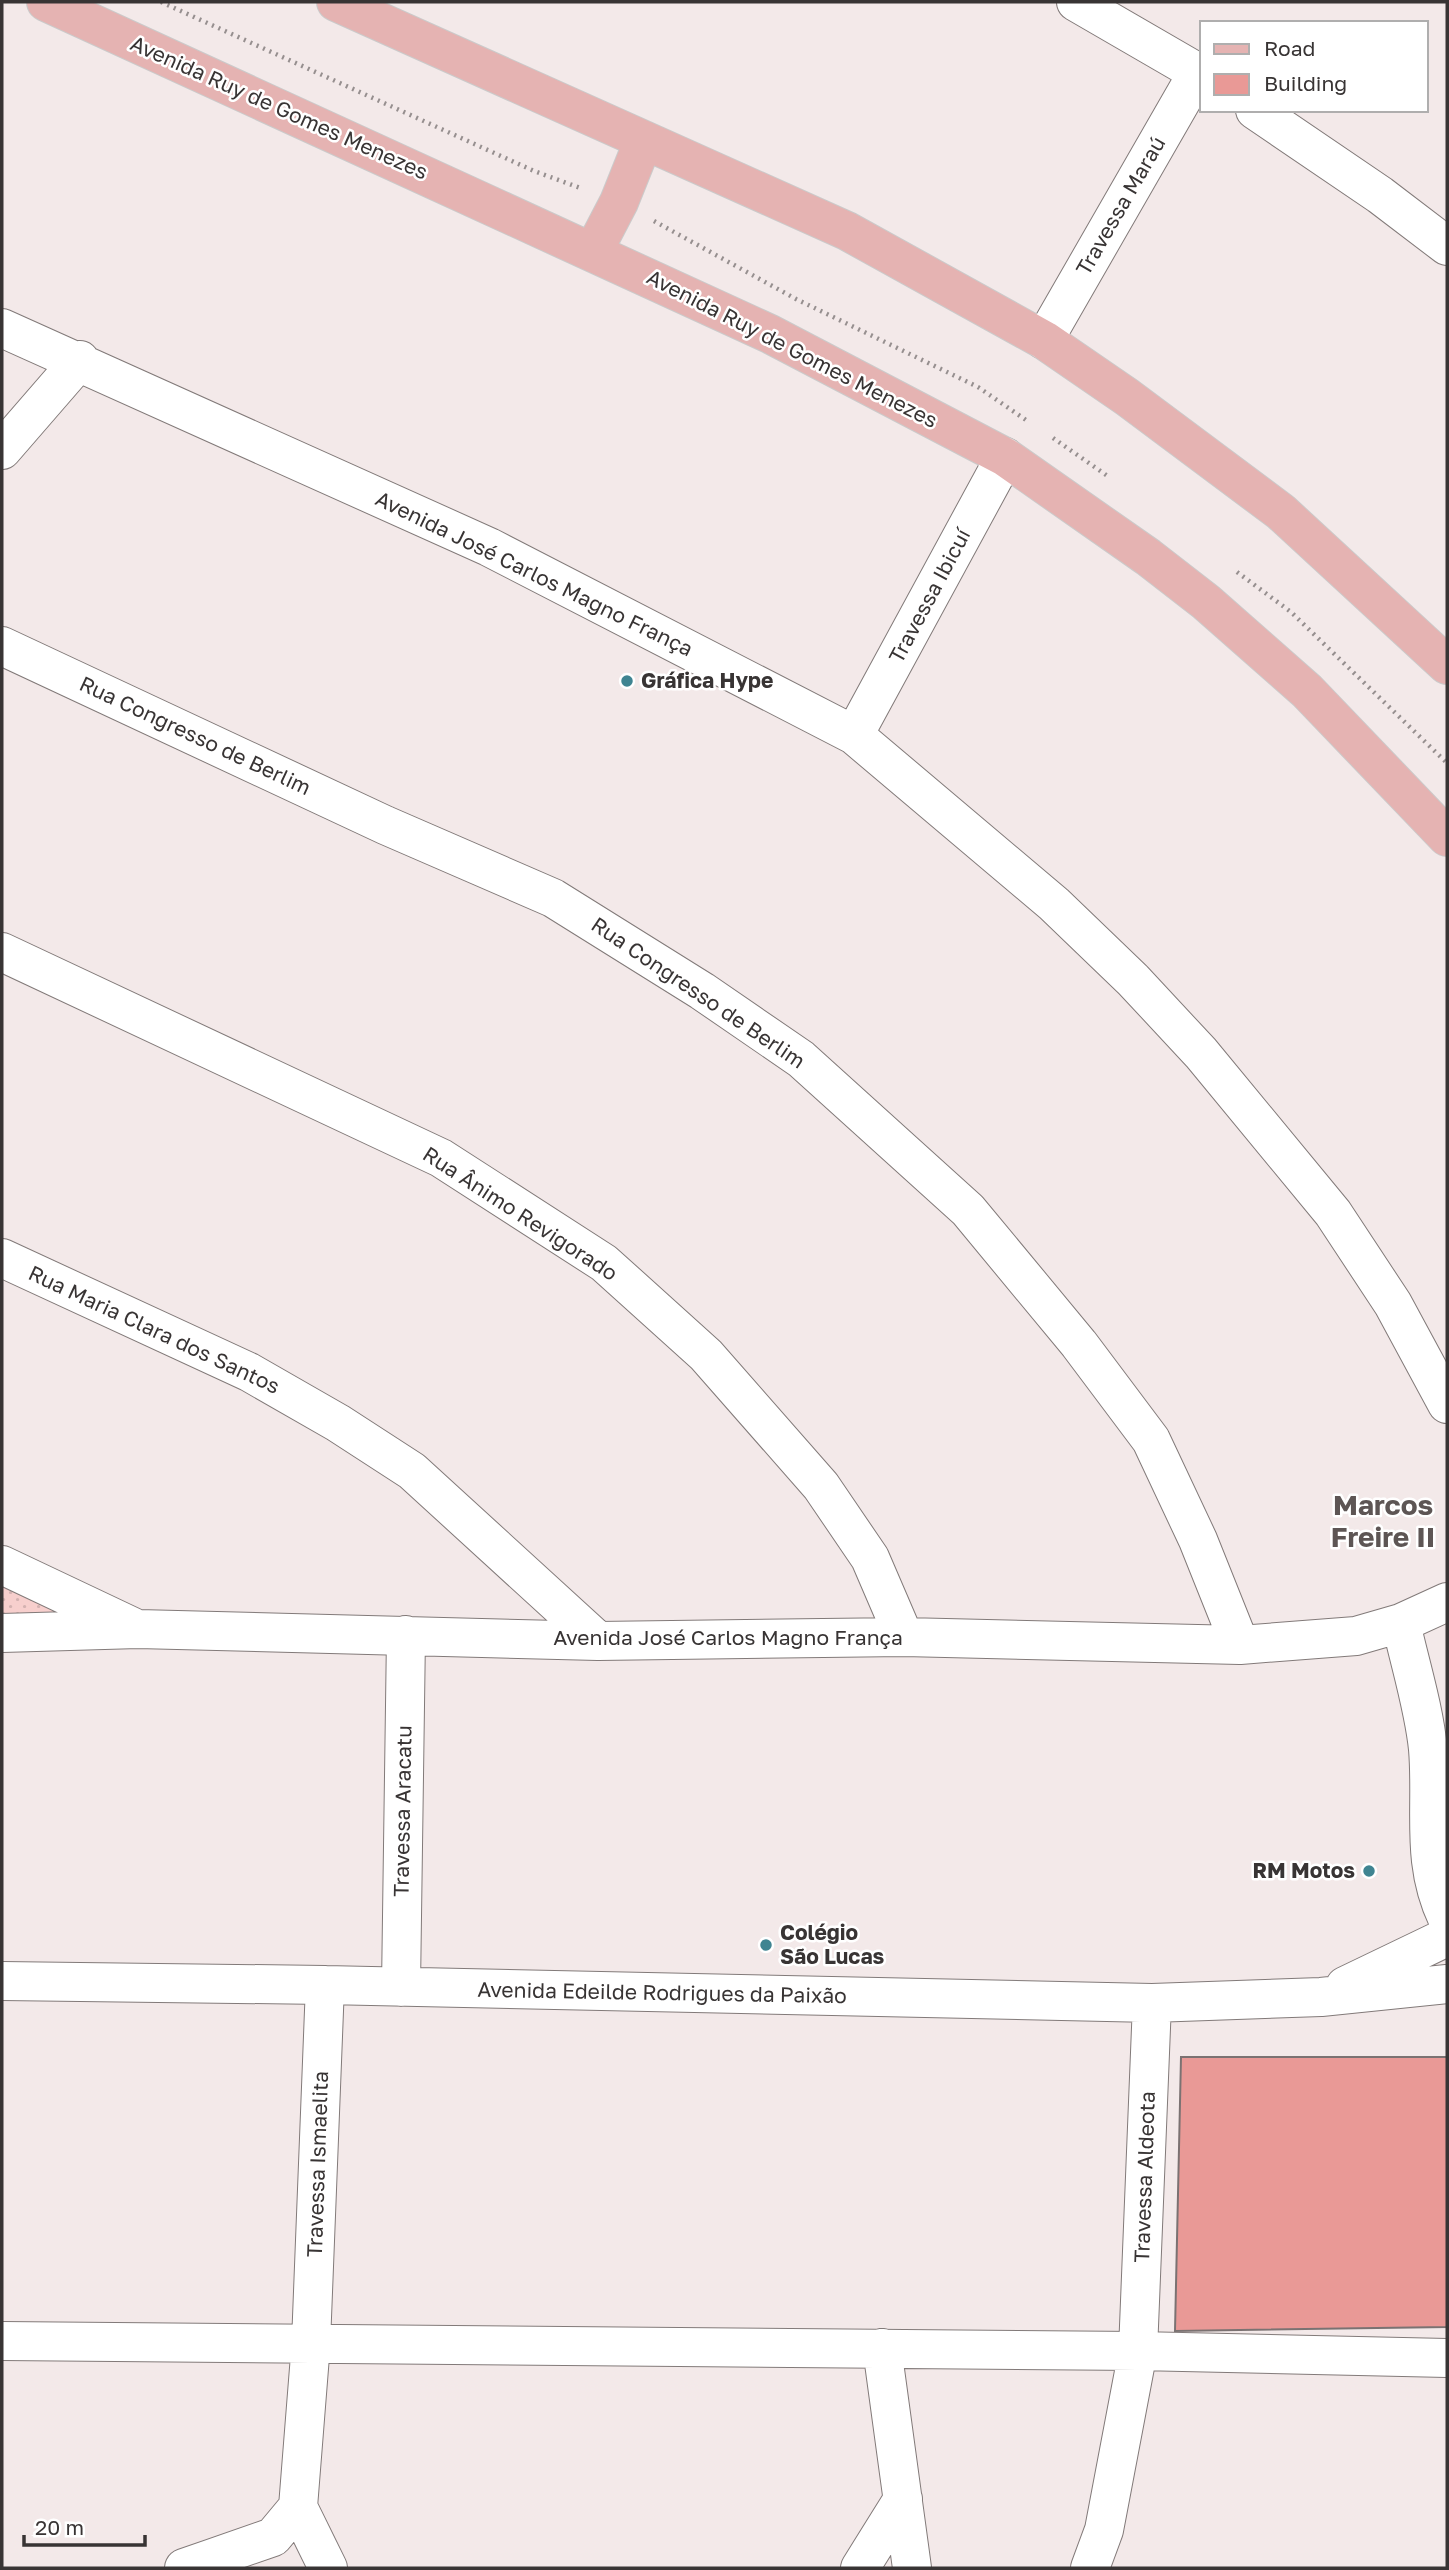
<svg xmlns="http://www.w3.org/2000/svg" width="1449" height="2570" font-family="'Golos Text',sans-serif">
  <defs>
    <pattern id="green-dots" width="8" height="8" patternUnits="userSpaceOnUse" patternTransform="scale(1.75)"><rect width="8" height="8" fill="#f7cfcd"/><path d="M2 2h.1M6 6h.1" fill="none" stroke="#d4b2b1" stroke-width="1.8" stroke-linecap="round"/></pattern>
  </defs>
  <rect width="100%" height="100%" fill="#f3e9e9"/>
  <!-- green -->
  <path fill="url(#green-dots)" d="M2 1580 83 1616 2 1619Z"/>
  <!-- building -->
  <path fill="#e99996" stroke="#7b7272" stroke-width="2" d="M1181 2057H1447V2327L1175 2331Z"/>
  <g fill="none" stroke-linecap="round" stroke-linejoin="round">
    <!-- minor casing -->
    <g stroke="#827a79" stroke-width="40">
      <path id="minor" d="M1076 2 1202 75
        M1255 110 1380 195 1447 246
        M2 328 489 547 854 735 1054 904 1133 980 1201 1053 1333 1213 1393 1304 1447 1404
        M1044 340 1198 72
        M2 450 80 360
        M2 646 385 825 553 898 702 991 801 1059 968 1210 1079 1344 1151 1440 1198 1540 1240 1645
        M854 735 1005 457
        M2 952 441 1158 604 1263 706 1355 821 1486 870 1558 904 1637
        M2 1258 249 1372 338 1423 412 1471 598 1641
        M2 1565 133 1627
        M1401 1623C1410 1664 1424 1708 1428 1749 1433 1810 1420 1861 1447 1918
        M2 1633 138 1629 598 1641 904 1637 1240 1645 1356 1636 1401 1623 1447 1602
        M2 1981 325 1985 1152 2003 1321 1997 1447 1984
        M1345 1986 1447 1937
        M401 1987 406 1635
        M2 2341 1138 2351 1447 2358
        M882 2348 912 2568
        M298 2507 328 2568
        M184 2568 273 2537 298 2507 311 2343 325 1985
        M860 2568 903 2499
        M1090 2568 1104 2530 1138 2351 1152 2003"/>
    </g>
    <!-- major casing -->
    <g stroke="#cbcaca" stroke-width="40">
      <path id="major" d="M46 2 770 334 1005 457 1148 557 1206 602 1307 691 1447 837
        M336 2 847 231 1044 340 1127 397 1281 512 1447 665
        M594 250 619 202 643 142"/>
    </g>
    <!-- path -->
    <path stroke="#968f8f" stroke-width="4.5" stroke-dasharray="2 5" stroke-linecap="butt" d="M161 2 534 171 583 189
      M654 221 796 299 978 387 1026 420
      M1053 438 1109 477
      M1237 572 1291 612 1447 763"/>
    <!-- minor -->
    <use href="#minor" stroke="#fff" stroke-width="38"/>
    <!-- major -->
    <use href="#major" stroke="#e5b3b2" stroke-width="38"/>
  </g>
  <!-- markers -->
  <g fill="#3f8491" stroke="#fff" stroke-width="2.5">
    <circle cx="627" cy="681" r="7"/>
    <circle cx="1369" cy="1871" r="7"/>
    <circle cx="766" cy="1945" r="7"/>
  </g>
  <g text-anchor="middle" stroke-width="5" stroke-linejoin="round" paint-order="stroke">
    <!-- street labels -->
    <g font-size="21" fill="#383434" stroke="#fff">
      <text transform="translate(279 108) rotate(24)" y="7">Avenida Ruy de Gomes Menezes</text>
      <text transform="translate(1121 206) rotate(-60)" y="7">Travessa Maraú</text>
      <text transform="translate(792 349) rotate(27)" y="7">Avenida Ruy de Gomes Menezes</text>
      <text transform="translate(534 574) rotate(26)" y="7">Avenida José Carlos Magno França</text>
      <text transform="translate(930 596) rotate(-62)" y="7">Travessa Ibicuí</text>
      <text transform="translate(195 736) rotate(25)" y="7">Rua Congresso de Berlim</text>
      <text transform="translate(698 993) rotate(34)" y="7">Rua Congresso de Berlim</text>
      <text transform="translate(520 1214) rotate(33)" y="7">Rua Ânimo Revigorado</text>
      <text transform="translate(154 1330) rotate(25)" y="7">Rua Maria Clara dos Santos</text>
      <text x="728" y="1645">Avenida José Carlos Magno França</text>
      <text transform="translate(403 1811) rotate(-89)" y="7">Travessa Aracatu</text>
      <text transform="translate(662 1993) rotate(1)" y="7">Avenida Edeilde Rodrigues da Paixão</text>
      <text transform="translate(318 2164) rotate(-88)" y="7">Travessa Ismaelita</text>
      <text transform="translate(1145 2177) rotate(-88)" y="7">Travessa Aldeota</text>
    </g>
    <!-- poi labels -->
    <g font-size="21" font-weight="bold" fill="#383434" stroke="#fff" text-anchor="start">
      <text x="641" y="688">Gráfica Hype</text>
      <text x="1355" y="1878" text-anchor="end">RM Motos</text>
      <text x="780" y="1940">Colégio<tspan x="780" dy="24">São Lucas</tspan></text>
    </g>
    <!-- district labels -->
    <g font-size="28" font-weight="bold" fill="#5d5554" stroke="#fff">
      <text x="1383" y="1515">Marcos<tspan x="1383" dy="32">Freire II</tspan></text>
    </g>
  </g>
  <!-- border -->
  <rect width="1449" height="2570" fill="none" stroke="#383434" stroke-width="7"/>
  <!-- legend -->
  <rect x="1200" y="21" width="228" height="91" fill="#ffffff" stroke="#afaeae" stroke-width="2"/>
  <rect x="1214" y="44" width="35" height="10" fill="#e5b3b2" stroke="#afaeae" stroke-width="2"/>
  <text x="1264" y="56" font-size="21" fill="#383434">Road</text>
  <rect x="1214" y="74" width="35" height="21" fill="#e99996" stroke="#afaeae" stroke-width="2"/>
  <text x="1264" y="91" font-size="21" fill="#383434">Building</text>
  <!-- scale -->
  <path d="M24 2535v10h121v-10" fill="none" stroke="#383434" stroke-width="3.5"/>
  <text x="35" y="2535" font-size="21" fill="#383434" stroke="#ffffff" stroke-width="5" paint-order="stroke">20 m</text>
</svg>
